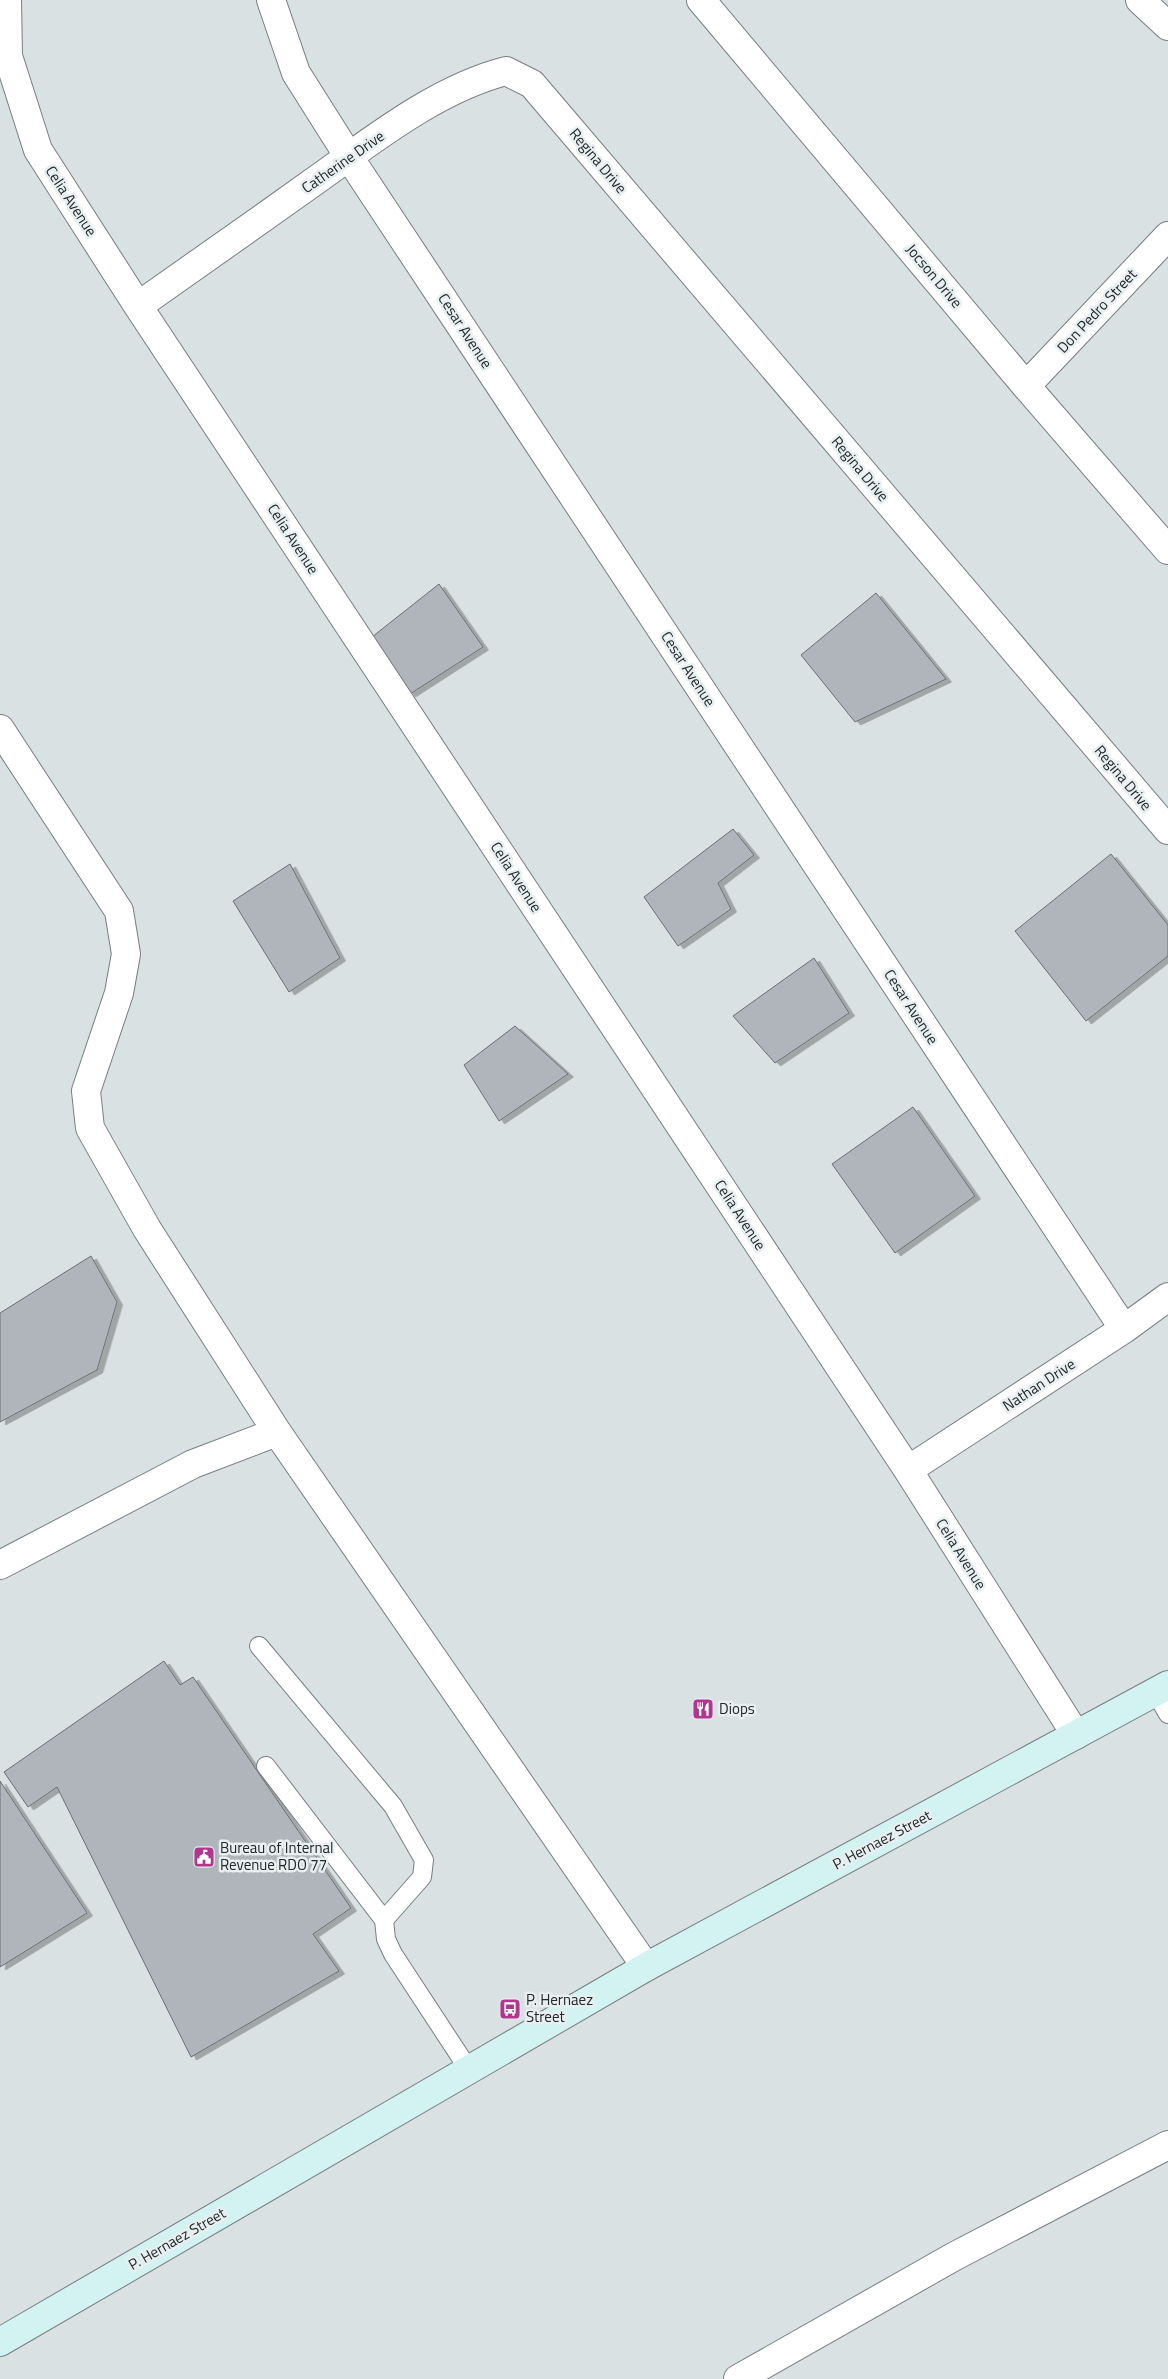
<svg xmlns="http://www.w3.org/2000/svg" width="1168" height="2379" font-family="'Titillium Web',sans-serif">
  <defs>
    <filter id="shadow"><feDropShadow dx="5.5" dy="3" stdDeviation="0" flood-color="#0004"/></filter>
  </defs>
  <rect width="100%" height="100%" fill="#dae1e3"/>
  <!-- building -->
  <path fill="#afb5ba" stroke="#6a6f73" filter="url(#shadow)" d="M439 584 483 647 410 694 372 637Z
    M876 593 946 679 855 722 801 655Z
    M733 829 754 855 718 883 731 909 678 946 644 897Z
    M1111 854 1168 925V956L1086 1021 1015 931Z
    M290 864 340 958 289 992 233 901Z
    M814 958 849 1013 775 1063 733 1016Z
    M515 1026 568 1074 499 1121 464 1065Z
    M913 1107 975 1196 895 1253 832 1164Z
    M91 1256 117 1302 97 1370 0 1422V1313Z
    M164 1661 180 1685 193 1677 351 1908 313 1934 339 1971 191 2057 57 1787 28 1807 4 1772Z
    M0 1781 87 1913 0 1967Z"/>
  <g fill="none" stroke-linecap="round" stroke-linejoin="round">
    <!-- lane casing -->
    <g stroke="#777e80" stroke-width="20">
      <path id="lane" d="M259 1646 393 1806 424 1860 422 1877 384 1920 386 1939 393 1954 469 2070
        M1156 1693 1168 1714
        M266 1766 384 1920"/>
    </g>
    <!-- street casing -->
    <g stroke="#777e80" stroke-width="30">
      <path id="street" d="M7 0 8 56 38 150 138 306 908 1470 1076 1735
        M271 0 296 73 349 157 1124 1329
        M701 0 1026 386 1168 550
        M1140 0 1168 26
        M138 306C199 263 259 221 319 178 375 138 439 88 506 71L532 84 1168 830
        M1026 386 1168 236
        M0 729 119 911 126 954 119 993 86 1091 90 1128 147 1229 277 1432 646 1967
        M908 1470 1124 1329 1168 1297
        M0 1565 193 1464 277 1432
        M738 2379 955 2256 1168 2145"/>
    </g>
    <!-- secondary casing -->
    <g stroke="#777e80" stroke-width="30">
      <path id="secondary" d="M0 2342 646 1967 1168 1685"/>
    </g>
    <!-- lane -->
    <use href="#lane" stroke="#fff" stroke-width="18"/>
    <!-- street -->
    <use href="#street" stroke="#fff" stroke-width="28"/>
    <!-- secondary -->
    <use href="#secondary" stroke="#d2f3f1" stroke-width="28"/>
  </g>
  <!-- icons -->
  <defs>
    <g id="restaurant-square" transform="scale(1.125)"><rect x="-9" y="-9" width="18" height="18" rx="4" fill="#af378d" stroke="#e7eff1"/><path d="M-5-6h1v4h1v-4h1v4h1v-4h1v5L-1.5 .5V6h-2V.5L-5-1ZM5-6V6H3V1.5H1.5Q1.5-4 5-6Z" fill="#fff"/></g>
    <g id="civic-square" transform="scale(1.125)"><rect x="-9" y="-9" width="18" height="18" rx="4" fill="#af378d" stroke="#e7eff1"/><path d="M-.6-6.5H3V-4.5H.6V-3L4-1V1h2V6H-6V1h2V-1L-.6-3ZM-1.2 2.5V6h2.4V2.5Z" fill="#fff"/></g>
    <g id="bus-square" transform="scale(1.125)"><rect x="-9" y="-9" width="18" height="18" rx="4" fill="#af378d" stroke="#e7eff1"/><path d="M-5-6H5V4H4V6H2V4H-2V6H-4V4H-5ZM-3.5-4V0h7V-4ZM-3.5 1.2v1.5H-2V1.2ZM2 1.2v1.5H3.5V1.2Z" fill="#fff"/></g>
  </defs>
  <g fill-rule="evenodd">
    <use href="#restaurant-square" x="703" y="1709"/>
    <use href="#civic-square" x="204" y="1857"/>
    <use href="#bus-square" x="510" y="2009"/>
  </g>
  <g text-anchor="middle" stroke-width="5" stroke-linejoin="round" paint-order="stroke">
    <!-- street labels -->
    <g font-size="15" fill="#242728" stroke="#e7eff1">
      <text transform="translate(598 161) rotate(50)" y="5">Regina Drive</text>
      <text transform="translate(343 162) rotate(-35)" y="5">Catherine Drive</text>
      <text transform="translate(71 201) rotate(57)" y="5">Celia Avenue</text>
      <text transform="translate(934 276) rotate(50)" y="5">Jocson Drive</text>
      <text transform="translate(1097 311) rotate(-47)" y="5">Don Pedro Street</text>
      <text transform="translate(465 331) rotate(57)" y="5">Cesar Avenue</text>
      <text transform="translate(860 469) rotate(50)" y="5">Regina Drive</text>
      <text transform="translate(293 539) rotate(57)" y="5">Celia Avenue</text>
      <text transform="translate(688 669) rotate(57)" y="5">Cesar Avenue</text>
      <text transform="translate(1123 778) rotate(50)" y="5">Regina Drive</text>
      <text transform="translate(516 877) rotate(57)" y="5">Celia Avenue</text>
      <text transform="translate(911 1007) rotate(57)" y="5">Cesar Avenue</text>
      <text transform="translate(740 1215) rotate(57)" y="5">Celia Avenue</text>
      <text transform="translate(1039 1385) rotate(-33)" y="5">Nathan Drive</text>
      <text transform="translate(961 1554) rotate(58)" y="5">Celia Avenue</text>
      <text transform="translate(882 1840) rotate(-28)" y="5">P. Hernaez Street</text>
      <text transform="translate(177 2239) rotate(-30)" y="5">P. Hernaez Street</text>
    </g>
    <!-- poi labels -->
    <g font-size="15" fill="#242728" stroke="#e7eff1" text-anchor="start">
      <text x="719" y="1714">Diops</text>
      <text x="220" y="1853">Bureau of Internal<tspan x="220" dy="17">Revenue RDO 77</tspan></text>
      <text x="526" y="2005">P. Hernaez<tspan x="526" dy="17">Street</tspan></text>
    </g>
  </g>
</svg>
